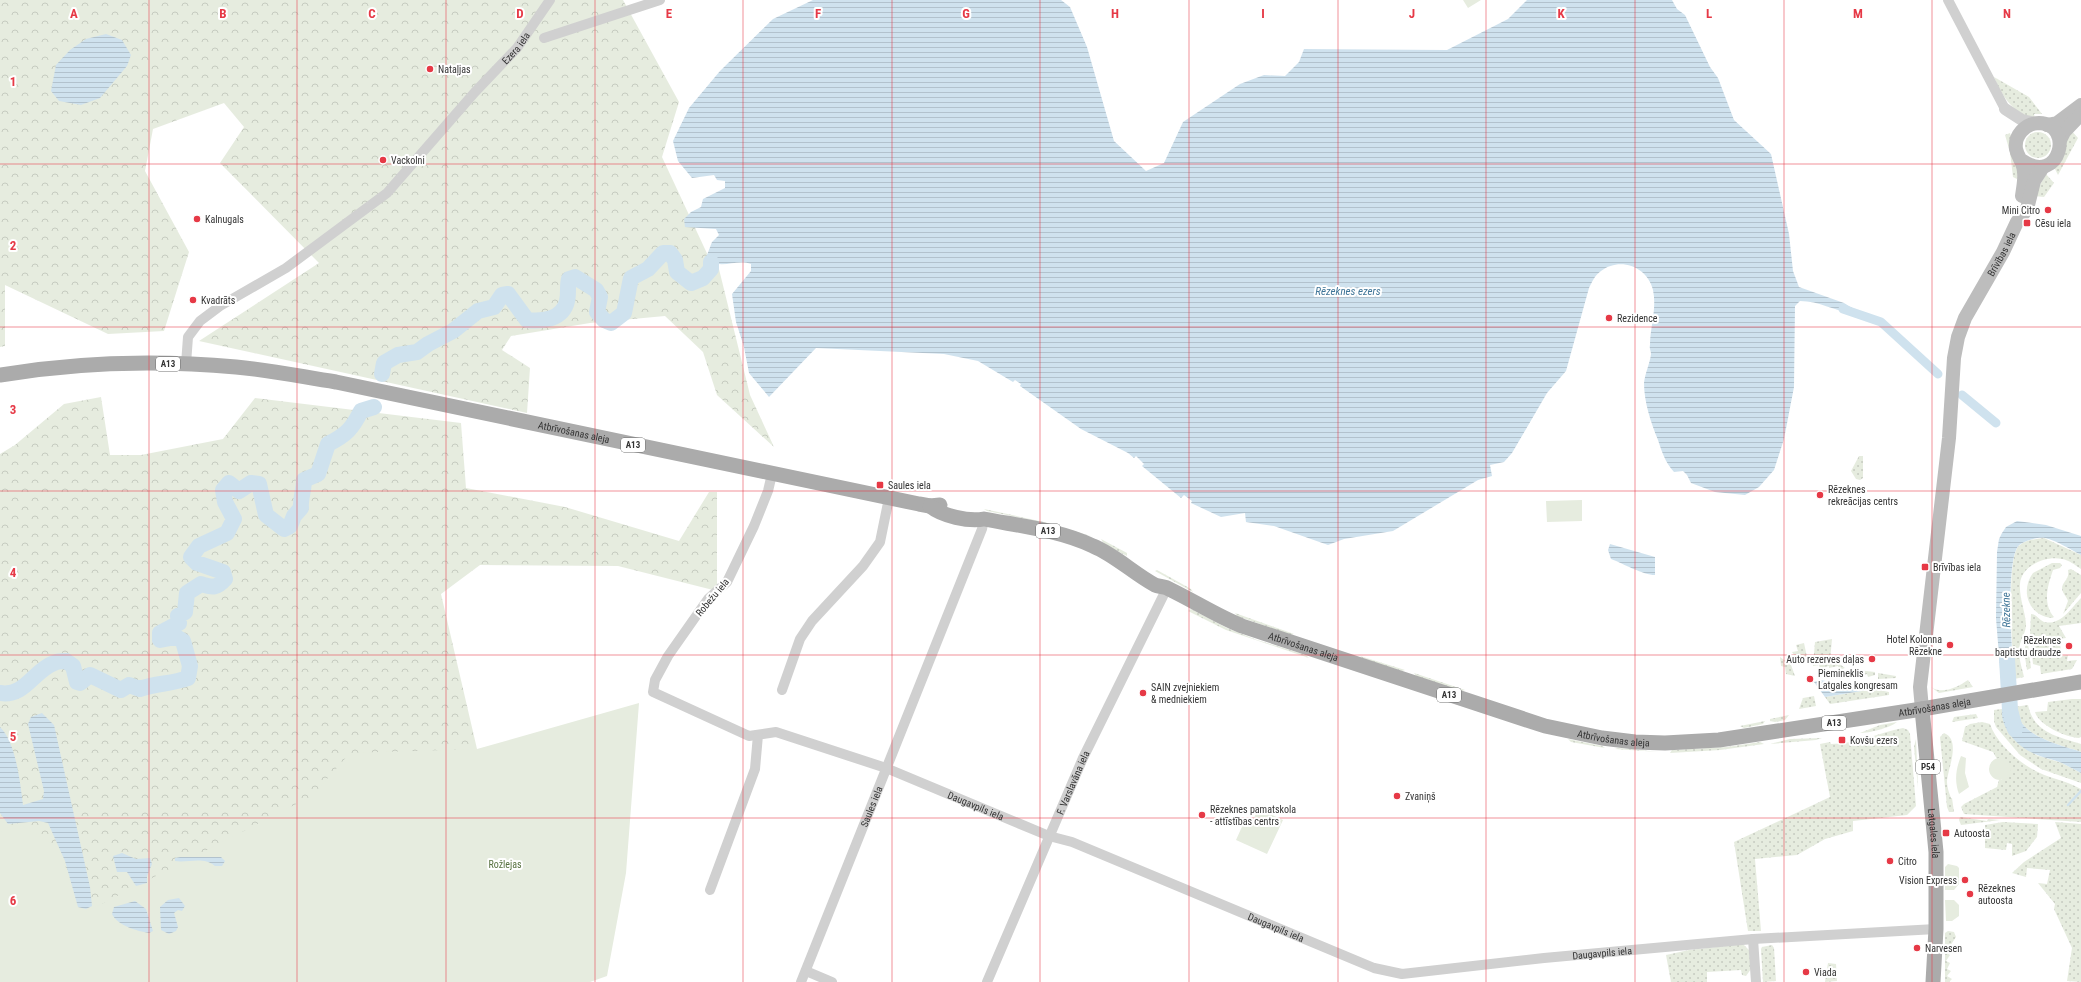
<svg xmlns="http://www.w3.org/2000/svg" width="2081" height="982" font-family="'Roboto Condensed',sans-serif">
  <defs>
    <pattern id="grass-dots" width="8" height="8" patternUnits="userSpaceOnUse"><rect width="8" height="8" fill="#e6ecdf"/><path d="M2 2h.1M6 6h.1" fill="none" stroke="#c6cbc0" stroke-width="1.8" stroke-linecap="round"/></pattern>
    <pattern id="forest-crowns" width="20" height="18" patternUnits="userSpaceOnUse"><rect width="20" height="18" fill="#e6ecdf"/><path d="M2 6a3 3 0 1 1 6 0M12 15a3 3 0 1 1 6 0" fill="none" stroke="#c6cbc0"/></pattern>
    <pattern id="water-rules" width="6" height="5" patternUnits="userSpaceOnUse"><rect width="6" height="5" fill="#cfe2ee"/><path d="M0 2.5h6" fill="none" stroke="#b2c2cd"/></pattern>
  </defs>
  <rect width="100%" height="100%" fill="#fff"/>
  <!-- grass -->
  <path fill="url(#grass-dots)" d="M1994 77 2029 97 2042 114H2034L2035 119 2028 120C2010 106 2003 98 1994 77Z
    M2070 129 2078 138 2058 175 2054 167Z
    M2025 145a13 13 0 1 1 26 0a13 13 0 1 1-26 0Z
    M2010 133 2019 164 2017 179 2013 177 2010 152 2005 135Z
    M2046 174 2054 183 2044 197 2034 196Z
    M1859 456H1863V478L1860 480 1856 479 1851 471Z
    M984 509 1044 522 1094 537 1027 519 987 511Z
    M2044 538 2081 555V569C2075 565 2069 560 2062 559 2046 555 2021 566 2020 584 2019 597 2025 611 2026 624 2026 632 2022 637 2020 644 2017 655 2022 667 2024 677L2014 679C2013 657 2006 561 2018 547 2024 540 2035 539 2044 538Z
    M1101 539 1127 553V556L1105 545Z
    M2052 563H2060L2062 565 2060 568 2053 570C2048 585 2042 603 2054 617L2052 618C2028 616 2020 590 2033 573Z
    M2071 569 2081 575V593L2063 614 2068 601C2067 597 2063 594 2062 589 2062 581 2070 580 2068 570Z
    M1157 570 1191 589 1193 592 1155 571Z
    M2081 598V623L2059 626 2066 638 2059 639 2062 656 2068 655 2067 661 2077 660 2072 669 2041 674 2040 666 2033 664 2030 635 2031 614C2036 614 2039 620 2044 622 2061 626 2071 608 2081 598Z
    M1191 609 1227 628 1257 640 1306 655 1309 658 1226 630 1188 611Z
    M1235 613 1294 634 1291 635 1237 616Z
    M1832 639 1830 661 1838 663 1845 668 1839 670 1838 666 1829 668V666L1820 668 1819 665 1813 666 1815 642Z
    M1804 643 1807 657 1802 658 1803 661 1799 662 1792 652 1798 651 1796 645Z
    M2028 644 2031 668 2027 670 2025 657V645Z
    M1360 656 1405 670 1402 671 1363 659Z
    M1780 657 1791 665 1795 676 1786 674 1785 667 1781 666Z
    M1848 669 1875 672V675L1868 677 1867 674 1859 676 1858 673 1849 674Z
    M1414 673 1465 690 1462 691 1416 676Z
    M1878 673 1896 676V678L1878 679Z
    M1968 680 1973 687 1939 693 1931 687C1942 695 1958 687 1968 680Z
    M1874 689 1889 692V695L1830 704 1825 697Z
    M1814 696 1816 706 1799 709 1803 698Z
    M2072 699H2081V737L2079 738C2064 737 2038 724 2035 712L2047 711 2048 702Z
    M2028 705C2034 733 2057 736 2081 744V752C2055 743 2022 738 2014 707Z
    M2002 709V714L2036 755 2062 763 2081 773V783L2041 769 2020 755 1996 727 1994 721V710Z
    M1976 714 1978 718 1952 722 1954 717Z
    M1789 715 1785 720 1775 722 1770 721V719Z
    M1765 721 1763 724 1744 728 1740 726Z
    M1897 722C1890 728 1869 733 1860 733L1880 725Z
    M1982 722 1990 724C1996 742 2016 760 2032 769 2047 778 2065 780 2081 789V822L1964 814 1961 807 1964 804 1997 787 1999 780H2002L2000 758 1997 759 1993 752 1962 741 1965 727 1970 724Z
    M1903 728 1908 730 1910 734 1916 806 1907 815 1853 821V831L1825 839 1797 855 1755 859 1761 931H1748L1734 842 1830 797 1820 744 1830 742 1831 744C1855 744 1879 733 1903 728Z
    M1944 733C1962 740 1947 770 1947 782 1947 787 1949 793 1951 798H1952L1954 812H1949L1947 807 1940 737Z
    M1822 738 1816 740 1770 744 1790 739Z
    M1568 739 1602 746 1605 748 1571 742Z
    M1916 739 1918 788 1914 747Z
    M1760 742 1764 744 1720 750 1670 753 1672 750 1727 747Z
    M1618 748 1659 752 1615 749Z
    M1960 817 1987 821 1988 819 2000 820 1961 825 1959 820Z
    M2003 822 2038 824 2037 837 2026 851 2012 856V844L2007 843 2006 850 1985 848V825Z
    M2055 822 2081 824V982L2067 981 2072 948 2054 909 2055 904 2038 883 2047 884 2050 870 2027 868 2026 877 2012 873 2024 862 2061 838Z
    M1948 931 1954 932 1956 937 1946 952 1950 955 1946 961 1950 963 1947 969 1951 971 1947 976 1952 979 1949 982H1945V933Z
    M1743 944 1749 950 1751 969 1746 976 1742 975 1741 970 1707 972V982H1671L1666 955 1689 950Z
    M1772 945 1774 948 1776 981 1763 982 1761 949 1762 947Z
    M1828 963 1836 964 1837 981 1825 982Z"/>
  <!-- forest -->
  <path fill="url(#forest-crowns)" d="M0 0H623L679 102 662 157 711 262 718 265 750 395 774 447 717 395 703 352 665 316 590 323 511 336 502 350 530 368 527 413 199 341 319 263 220 163 244 127 224 103 153 129 145 171 189 252 164 331 108 334 5 285V346L0 347Z
    M101 397 110 455H141L223 439 255 398 461 423 466 488 565 507 679 541 709 492H717V591L618 566 480 565 441 594 477 749 335 783 147 929 0 907V454L15 445 64 404Z"/>
  <!-- garden -->
  <path fill="#e6ecdf" d="M1463 0H1481L1468 8Z
    M1582 500V521L1547 522 1546 501Z
    M639 703 626 873 607 976 590 982H0V832L17 823 59 848 82 914 312 796 350 753 477 749Z
    M1961 756 1966 758 1965 773 1969 787 1959 794C1954 780 1956 769 1961 756Z
    M1989 769a11 11 0 1 1 22 0a11 11 0 1 1-22 0Z
    M1259 809 1283 820 1267 854 1236 840 1245 820 1252 821Z
    M1948 864 1957 866 1959 868V884L1954 890H1945V867Z
    M1945 900H1954L1959 905V916L1952 921H1946Z"/>
  <!-- water -->
  <path fill="url(#water-rules)" d="M813 0H1061L1070 7 1087 47 1114 141 1146 171 1164 163 1183 122 1240 84 1264 75 1285 76 1299 62 1304 49 1447 50 1508 19 1527 0H1672L1677 9 1685 15 1710 67 1718 78 1734 120 1771 154 1789 234 1793 271 1799 287 1844 303 1854 309V314C1835 311 1819 301 1800 301L1795 306 1794 387 1784 439 1774 470 1759 487 1745 495 1715 492 1691 483 1687 475 1683 471 1674 472C1665 462 1662 452 1658 440 1651 423 1644 402 1644 383 1645 373 1650 363 1651 354 1651 351 1649 348 1650 345 1650 327 1657 309 1653 290 1648 267 1620 256 1601 271 1595 275 1592 282 1589 288L1566 371 1547 393 1512 453 1504 462 1490 465 1492 476 1478 480 1393 531 1344 539 1328 545 1274 526 1246 522 1245 513 1221 517 1191 503 1192 501 1184 495 1181 498 1142 466 1144 464 1136 456 1134 458 1128 453 1081 429 1020 386 1021 384 1015 380 1013 382 978 361 944 354 816 348 769 397 749 373 744 347 736 322 732 294 751 271V264C738 259 724 268 711 262L707 255 712 242 719 235 716 229 685 227 684 219 691 212 701 207 703 199 725 188V181L717 180 714 175 692 178 678 161 673 141 689 108 720 71 773 19Z
    M106 34 122 40 131 55 127 66 100 98 81 105 59 101 51 91 56 65 70 50 86 39Z
    M2017 521 2046 525 2081 536V555C2070 549 2057 541 2045 538 2037 537 2021 541 2017 548 2006 568 2012 653 2014 679L2001 681 1996 618 1997 552 1999 539 2002 533 2006 527Z
    M1610 544 1655 557V575C1643 575 1624 564 1611 559L1608 550Z
    M1820 680 1874 689 1825 697 1814 682Z
    M2014 707C2022 738 2055 743 2081 752V773C2075 770 2068 766 2062 763 2053 759 2043 758 2035 754 2017 747 2000 728 2002 709Z
    M42 713 54 725 90 887 92 906 86 909 78 907 65 861 48 823 39 821 8 824 0 813V727C16 742 20 782 23 805L43 799 44 791 28 724 31 717Z
    M122 853 136 859 150 858 152 864 147 876V883L136 886 127 872H117L113 856Z
    M180 857H221L225 861 222 866H215C203 856 189 863 175 861V858Z
    M179 898 185 906 182 911 178 910 174 913 178 927 176 931 169 934 161 930 160 907 168 900Z
    M135 901 146 909 153 931 149 933C137 931 118 926 112 914L114 907Z"/>
  <g fill="none" stroke-linecap="round" stroke-linejoin="round">
    <!-- stream -->
    <path stroke="#cfe2ee" stroke-width="2.5" d="M2068 805 2081 791"/>
    <!-- canal -->
    <path stroke="#cfe2ee" stroke-width="9" d="M1843 309 1881 322 1938 374
      M1962 395 1996 423"/>
    <!-- river -->
    <path stroke="#cfe2ee" stroke-width="16" d="M382 374 384 363 398 355 417 352 428 344 453 331 478 311 494 307 502 295 508 294 527 320C543 322 563 319 567 301 569 293 567 286 569 279L575 277 596 290 600 297 597 312 604 320 611 323 624 313 631 278 648 269 663 253H670L675 260 677 272 691 283 703 278 711 269V262
      M2007 659 2010 710 2015 729
      M0 693C25 697 33 671 54 663 57 661 63 661 66 661L73 666 77 682 80 683 90 675 121 690 129 685 140 689C156 683 172 684 188 678L190 666 183 641 176 637 160 640V633L179 623 178 616 185 612 187 593 201 584C213 588 217 588 225 579L223 572 197 563 191 557 199 546 227 533 234 519 225 502 223 490 229 483 239 491 251 483 259 484 266 515 284 529 290 526 294 516 301 508C300 499 304 490 304 480L318 474 328 444C346 435 352 429 361 411L374 407"/>
    <!-- minor -->
    <g stroke="#d0d0d0" stroke-width="10">
      <path d="M1948 0 2005 109"/>
      <path d="M544 38 660 0"/>
      <path id="s1" d="M186 364 188 337 200 321 220 306 286 268 387 193 475 92 517 48 550 0"/>
      <path id="s2" d="M772 474 768 491 754 526 727 582 708 599 668 656 655 680 653 692 749 736 776 732 886 768 1049 836 1072 842 1374 968 1402 974 1544 958 1753 939 1936 929"/>
      <path d="M782 690 800 639 812 621 863 566 880 542 889 498"/>
      <path d="M710 890 755 769 758 735"/>
      <path d="M1753 939 1756 982"/>
      <path d="M806 971 832 982"/>
      <path id="s3" d="M801 982 982 529 984 519"/>
      <path id="s4" d="M987 982 1083 758 1167 588"/>
    </g>
    <!-- tertiary -->
    <path stroke="#d0d0d0" stroke-width="12" d="M2005 109 2022 120 2035 123"/>
    <!-- secondary -->
    <g stroke="#bdbdbd" stroke-width="14">
      <path d="M2047 125 2057 123 2081 105"/>
      <path d="M2060 140 2064 132 2081 114"/>
      <path d="M2022 196C2023 188 2025 180 2024 172 2024 163 2018 158 2016 149 2014 136 2025 123 2039 123 2075 124 2060 186 2023 161"/>
      <path id="s5" d="M1922 709 1920 687 1949 438 1954 358 1958 337 1965 318 2003 252 2017 222 2027 209 2034 181 2043 167"/>
    </g>
    <!-- primary -->
    <g stroke="#ababab" stroke-width="15">
      <path id="s6" d="M0 375C78 362 158 360 236 367 270 370 303 377 336 382L919 504 930 506 940 505"/>
      <path id="s7" d="M930 506C942 516 969 522 984 519 1020 526 1059 530 1093 546 1115 555 1133 573 1155 585 1159 587 1165 586 1169 589 1194 601 1217 616 1242 626L1545 726 1602 738 1635 742 1665 743 1719 740 1922 709 2081 682"/>
      <path id="s8" d="M1922 709 1936 852V929L1933 982"/>
    </g>
  </g>
  <!-- grid -->
  <path fill="none" stroke="#e63946" stroke-width="1" stroke-opacity="0.55" d="M149 0V982M297 0V982M446 0V982M595 0V982M743 0V982M892 0V982M1040 0V982M1189 0V982M1338 0V982M1486 0V982M1635 0V982M1784 0V982M1932 0V982M0 164H2081M0 327H2081M0 491H2081M0 655H2081M0 818H2081"/>
  <!-- markers -->
  <g fill="#e63946" stroke="#fff" stroke-width="1.5">
    <circle cx="430" cy="69" r="4"/>
    <circle cx="383" cy="160" r="4"/>
    <circle cx="2048" cy="210" r="4"/>
    <circle cx="197" cy="219" r="4"/>
    <rect x="2023" y="219" width="8" height="8" rx="2"/>
    <circle cx="193" cy="300" r="4"/>
    <circle cx="1609" cy="318" r="4"/>
    <rect x="876" y="481" width="8" height="8" rx="2"/>
    <circle cx="1820" cy="495" r="4"/>
    <rect x="1921" y="563" width="8" height="8" rx="2"/>
    <circle cx="1950" cy="645" r="4"/>
    <circle cx="2069" cy="646" r="4"/>
    <circle cx="1872" cy="659" r="4"/>
    <circle cx="1810" cy="679" r="4"/>
    <circle cx="1143" cy="693" r="4"/>
    <rect x="1838" y="736" width="8" height="8" rx="2"/>
    <circle cx="1397" cy="796" r="4"/>
    <circle cx="1202" cy="815" r="4"/>
    <rect x="1942" y="829" width="8" height="8" rx="2"/>
    <circle cx="1890" cy="861" r="4"/>
    <circle cx="1965" cy="880" r="4"/>
    <circle cx="1970" cy="894" r="4"/>
    <circle cx="1917" cy="948" r="4"/>
    <circle cx="1806" cy="972" r="4"/>
  </g>
  <g text-anchor="middle" stroke-width="4" stroke-linejoin="round" paint-order="stroke">
    <!-- shield labels -->
    <g fill="#fff" stroke="#707070" stroke-width="1">
      <rect x="156" y="357" width="24" height="14" rx="3"/>
      <rect x="621" y="438" width="24" height="14" rx="3"/>
      <rect x="1036" y="524" width="24" height="14" rx="3"/>
      <rect x="1437" y="688" width="24" height="14" rx="3"/>
      <rect x="1822" y="716" width="24" height="14" rx="3"/>
      <rect x="1916" y="760" width="24" height="14" rx="3"/>
    </g>
    <g font-size="9" font-weight="bold" fill="#333">
      <text x="168" y="367">A13</text>
      <text x="633" y="448">A13</text>
      <text x="1048" y="534">A13</text>
      <text x="1449" y="698">A13</text>
      <text x="1834" y="726">A13</text>
      <text x="1928" y="770">P54</text>
    </g>
    <!-- street labels -->
    <g font-size="10" fill="#333" stroke="#fff">
      <text dy="4" stroke="none"><textPath href="#s1" startOffset="468">Ezera iela</textPath></text>
      <text dy="4" stroke="none"><textPath href="#s5" startOffset="468">Brīvības iela</textPath></text>
      <text dy="4" stroke="none"><textPath href="#s6" startOffset="581">Atbrīvošanas aleja</textPath></text>
      <text transform="translate(712 597) rotate(-50)" y="4">Robežu iela</text>
      <text dy="4" stroke="none"><textPath href="#s7" startOffset="404">Atbrīvošanas aleja</textPath></text>
      <text dy="4" stroke="none"><textPath href="#s7" startOffset="1052">Atbrīvošanas aleja</textPath></text>
      <text dy="4" stroke="none"><textPath href="#s7" startOffset="728">Atbrīvošanas aleja</textPath></text>
      <text dy="4" stroke="none"><textPath href="#s4" startOffset="217">F. Varslavāna iela</textPath></text>
      <text dy="4" stroke="none"><textPath href="#s2" startOffset="598">Daugavpils iela</textPath></text>
      <text dy="4" stroke="none"><textPath href="#s3" startOffset="189">Saules iela</textPath></text>
      <text dy="4" stroke="none"><textPath href="#s8" startOffset="125">Latgales iela</textPath></text>
      <text dy="4" stroke="none"><textPath href="#s2" startOffset="922">Daugavpils iela</textPath></text>
      <text dy="4" stroke="none"><textPath href="#s2" startOffset="1258">Daugavpils iela</textPath></text>
    </g>
    <!-- poi labels -->
    <g font-size="10" fill="#333" stroke="#fff" text-anchor="start">
      <text x="438" y="73">Nataļjas</text>
      <text x="391" y="164">Vackolni</text>
      <text x="2040" y="214" text-anchor="end">Mini Citro</text>
      <text x="205" y="223">Kalnugals</text>
      <text x="2035" y="227">Cēsu iela</text>
      <text x="201" y="304">Kvadrāts</text>
      <text x="1617" y="322">Rezidence</text>
      <text x="888" y="489">Saules iela</text>
      <text x="1828" y="493">Rēzeknes<tspan x="1828" dy="12">rekreācijas centrs</tspan></text>
      <text x="1933" y="571">Brīvības iela</text>
      <text x="1942" y="643" text-anchor="end">Hotel Kolonna<tspan x="1942" dy="12">Rēzekne</tspan></text>
      <text x="2061" y="644" text-anchor="end">Rēzeknes<tspan x="2061" dy="12">baptistu draudze</tspan></text>
      <text x="1864" y="663" text-anchor="end">Auto rezerves daļas</text>
      <text x="1818" y="677">Piemineklis<tspan x="1818" dy="12">Latgales kongresam</tspan></text>
      <text x="1151" y="691">SAIN zvejniekiem<tspan x="1151" dy="12">&amp; medniekiem</tspan></text>
      <text x="1850" y="744">Kovšu ezers</text>
      <text x="1405" y="800">Zvaniņš</text>
      <text x="1210" y="813">Rēzeknes pamatskola<tspan x="1210" dy="12">- attīstības centrs</tspan></text>
      <text x="1954" y="837">Autoosta</text>
      <text x="1898" y="865">Citro</text>
      <text x="1957" y="884" text-anchor="end">Vision Express</text>
      <text x="1978" y="892">Rēzeknes<tspan x="1978" dy="12">autoosta</tspan></text>
      <text x="1925" y="952">Narvesen</text>
      <text x="1814" y="976">Viada</text>
    </g>
    <!-- park labels -->
    <g font-size="10" fill="#56703f" stroke="#fff">
      <text x="505" y="868">Rožlejas</text>
    </g>
    <!-- water labels -->
    <g font-size="11" font-style="italic" fill="#3f7597" stroke="#fff">
      <text x="1348" y="295">Rēzeknes ezers</text>
      <text transform="translate(2006 610) rotate(-91)" y="4">Rēzekne</text>
    </g>
  </g>
  <g font-size="13" text-anchor="middle" font-weight="bold" fill="#e63946" stroke="#fff" stroke-width="4" stroke-linejoin="round" paint-order="stroke">
    <text x="74" y="18">A</text>
    <text x="223" y="18">B</text>
    <text x="372" y="18">C</text>
    <text x="520" y="18">D</text>
    <text x="669" y="18">E</text>
    <text x="818" y="18">F</text>
    <text x="966" y="18">G</text>
    <text x="1115" y="18">H</text>
    <text x="1263" y="18">I</text>
    <text x="1412" y="18">J</text>
    <text x="1561" y="18">K</text>
    <text x="1709" y="18">L</text>
    <text x="1858" y="18">M</text>
    <text x="2007" y="18">N</text>
    <text x="13" y="86">1</text>
    <text x="13" y="250">2</text>
    <text x="13" y="414">3</text>
    <text x="13" y="577">4</text>
    <text x="13" y="741">5</text>
    <text x="13" y="905">6</text>
  </g>
</svg>
